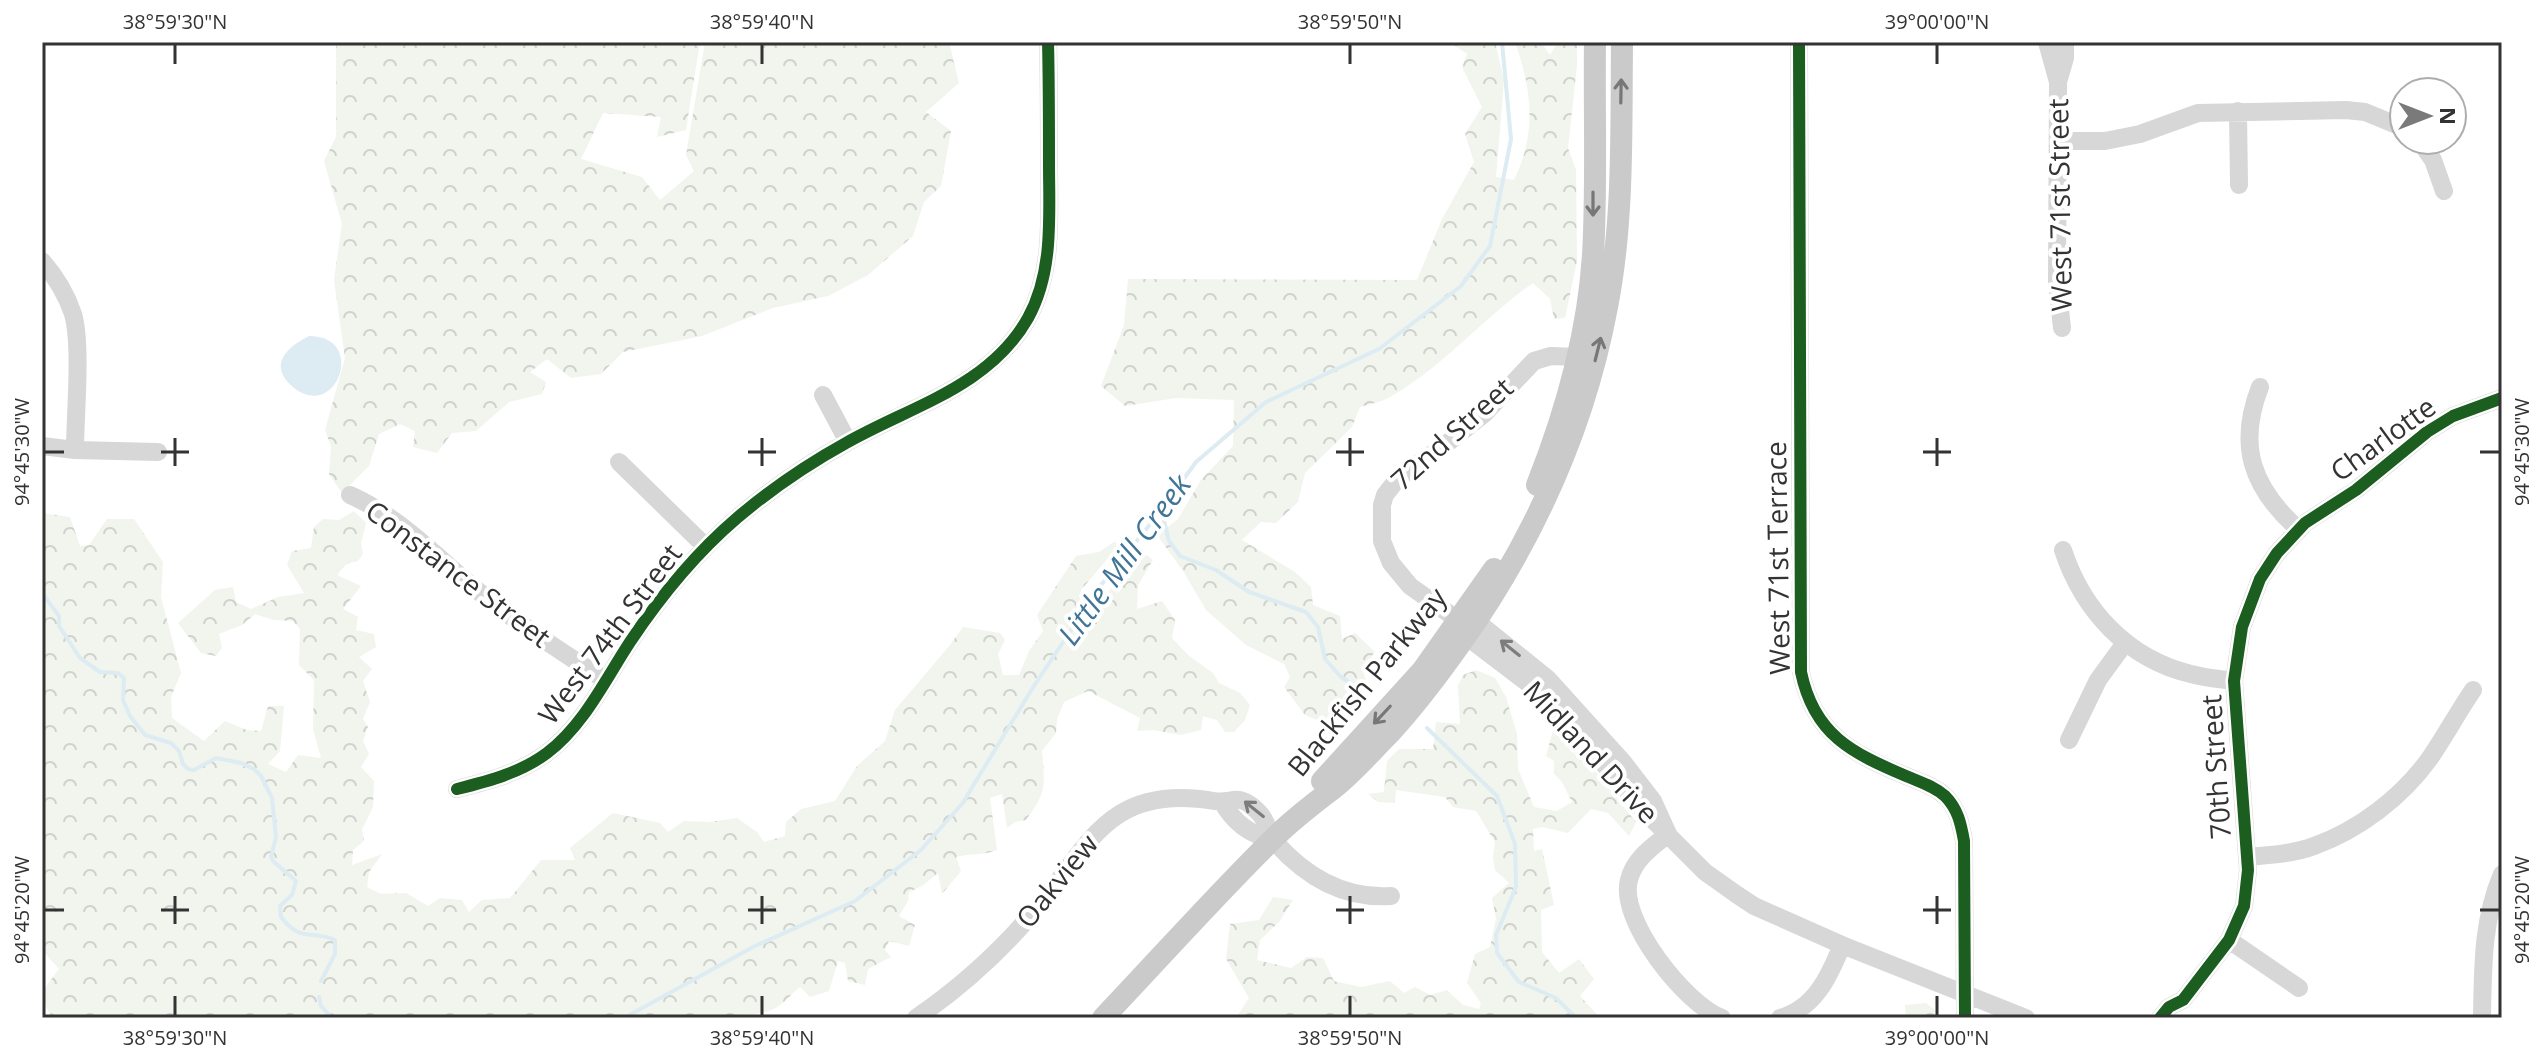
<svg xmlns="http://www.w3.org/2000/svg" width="2544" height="1060" font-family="'Open Sans',sans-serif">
  <defs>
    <pattern id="forest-crowns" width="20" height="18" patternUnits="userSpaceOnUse" patternTransform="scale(2)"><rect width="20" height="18" fill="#f1f5ed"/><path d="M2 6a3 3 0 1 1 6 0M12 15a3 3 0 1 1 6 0" fill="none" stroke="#cfd2cc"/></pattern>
  </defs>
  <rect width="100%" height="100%" fill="#fff"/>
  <!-- forest -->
  <path fill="url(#forest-crowns)" d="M336 42H700L686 130 657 137 661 117 603 113 581 159 642 177 660 200 694 171 686 155 705 42H949L959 83 926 112 951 131 941 186 924 202 913 236 868 275 828 296 773 308 702 336 623 352 601 374 571 378 547 359 530 372 546 382 542 394 509 402 476 431 452 433 437 453 413 447 415 431 400 424 379 434 369 466 342 493 329 474 331 447 325 430 345 358 334 280 342 224 324 161 336 137Z
    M1455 42H1495L1504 80 1496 177 1514 180C1537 133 1532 90 1515 42H1541L1550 55 1558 42H1577V65L1568 148 1576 170 1577 261 1565 318 1554 319 1550 299 1533 283C1483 318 1443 367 1390 397 1382 402 1370 404 1360 407L1352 427 1305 473 1298 502 1276 523 1261 522 1242 540 1295 572 1311 587 1313 605 1340 616 1342 639 1355 633 1375 652 1362 668 1367 683 1339 703 1337 714 1322 722 1305 715 1284 687 1290 677 1284 664 1246 645 1206 610 1183 571 1157 535 1178 519 1201 480 1233 446 1234 400 1176 398 1125 406 1101 386 1124 325 1128 279 1417 280 1442 219 1474 162 1465 134 1482 107 1462 67 1467 54 1453 44Z
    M354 511 366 523 361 543 363 554 358 561 346 564 337 575 361 586 343 609 358 617 356 630 374 634 376 647 359 657 372 669 363 681 370 702 363 719 368 727 363 741 369 754 361 767 374 781 373 807 362 829 364 841 353 850 352 865 382 854 369 872 367 887 381 894 406 893 428 906 440 898 462 900 469 912 482 900 510 898 541 860H575L570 848 613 813 660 823 668 832 684 821 710 822 737 818 757 832 764 842 785 836 786 822 801 809 835 801 857 766 885 741 895 710 950 645 963 627 1000 633 1005 640 998 654 1003 675H1019L1029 651 1043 631 1037 615 1076 556 1099 552 1114 542 1120 544 1081 590 1080 606 1094 609 1134 561 1147 555 1153 560 1138 585 1137 609 1162 601 1175 620 1172 638 1188 655 1213 673 1219 683 1240 693 1250 705 1245 720 1234 732H1225L1217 720 1203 716 1201 730 1181 735 1153 730 1137 731 1140 718 1088 691 1064 702 1057 719 1056 733 1042 751C1045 785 1047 792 1026 820L1015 822 1007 828 1002 794 990 798 997 850C983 856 971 853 956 857L961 871 942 894 938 873 922 886 909 892 908 901 899 916 915 925 909 946 889 941 885 950 891 957 868 969 865 985 848 981 845 963 838 961 829 991 810 997 800 987C792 993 787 1000 780 1005 766 1015 749 1015 733 1015V1018H53C36 993 42 992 59 969L42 950V513L70 517 80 546 89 545 107 519H134L163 562 161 597 181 673 171 697 172 718 204 741 225 721 247 730 261 731 268 706H284L280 751 268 764 286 772 298 755 321 758 313 729 314 680 299 665 300 629 293 621 273 620 255 614 242 625 219 634 222 648 216 656 201 653 178 623 215 590 233 587 236 602 251 609 278 597 304 593 287 565 292 551 311 548 314 527 323 519 339 520Z
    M1476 670 1495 678 1506 697 1517 734 1518 769 1534 807 1557 811 1572 802 1562 782 1554 774V761L1546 756 1553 730H1562L1636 822 1629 836 1608 813 1591 809 1568 833 1542 827 1533 829 1534 851 1542 849 1554 905 1541 910 1542 952 1559 973 1579 959 1594 979 1580 996 1600 1018H1236L1249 998 1226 959 1230 924 1259 920 1273 897 1293 900 1279 922 1260 940 1257 960 1291 968 1307 957 1323 958 1334 981 1361 987 1390 981 1404 993 1415 987 1430 995 1447 990 1463 1005 1479 1009 1481 1003 1467 983 1475 954 1490 947 1496 918 1492 898 1509 883 1495 870 1493 857 1495 842 1476 811 1453 807 1445 797 1396 790 1395 803 1378 802 1368 794 1384 792 1387 761 1399 749H1433L1436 722 1460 724 1458 686 1463 675Z
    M1926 1003 1935 1010 1934 1018H1906L1905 1005Z"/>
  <!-- water -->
  <path fill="#ddebf3" d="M309 336C368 336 336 423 293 387 267 365 287 347 309 336Z"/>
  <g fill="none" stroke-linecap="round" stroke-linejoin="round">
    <!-- stream -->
    <path stroke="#ddebf3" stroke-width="4" d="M1161 509 1169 541 1180 556 1216 570 1249 592 1306 612 1318 627 1325 659 1341 677 1363 691
      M42 593 59 616V626L80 658 100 672 118 673 124 678 123 700 130 716 145 735 171 743 179 751 183 764 188 769 194 770 216 758 241 763 254 769 261 776 272 798 276 837 271 857 274 862 296 881 292 895 280 906 281 917C302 944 311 929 335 940V954L321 981
      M1427 728 1497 796 1515 844 1516 887 1496 935 1497 953 1519 982 1556 998 1576 1018
      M319 997 321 1006 332 1018
      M624 1018 753 947 855 901 921 850 962 804 1032 689 1101 585 1156 517 1196 462 1266 402 1379 349 1461 286 1490 246 1511 139 1502 42"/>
    <!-- minor -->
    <path stroke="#d7d7d7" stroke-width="18" d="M1799 42 1801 672C1814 735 1852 753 1906 776 1920 782 1934 786 1945 796 1958 809 1961 824 1964 841L1965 1018
      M2047 42 2058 82 2057 282 2062 328
      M2058 82 2065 58V42
      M2238 111 2239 185
      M2419 140 2433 160 2444 191
      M2059 141H2105L2140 134 2198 113 2346 110 2365 112 2404 128
      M42 261C56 277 66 293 73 314 82 345 75 416 75 450
      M1578 357 1551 356 1534 361 1484 414 1445 445 1399 477 1385 495 1382 505V541L1391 563 1410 586 1458 620 1476 621 1548 679 1623 762 1653 801 1668 834
      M2260 387C2237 446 2252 488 2299 530
      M823 395 848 442
      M42 446 75 450 158 452
      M619 462 706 547
      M350 495C400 517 436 557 478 591 518 624 562 652 605 680
      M2063 550C2083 611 2128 659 2191 674 2205 678 2220 679 2234 681
      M1461 626 1466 636 1546 697 1644 811 1705 872 1736 894 1754 906 1842 945 2026 1018
      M2069 740 2098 680 2125 643
      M457 789C489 781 520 773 547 753 584 725 605 680 630 642 660 597 696 553 737 518 770 490 808 464 846 443 911 406 989 387 1028 318 1054 271 1049 215 1049 163 1049 123 1049 82 1048 42
      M1222 802C1234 822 1249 835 1273 839
      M1668 834C1652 847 1634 859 1629 880 1618 920 1686 1005 1722 1018
      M2247 857C2269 855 2293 854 2314 846 2359 830 2402 797 2430 758 2445 736 2458 712 2473 690
      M2229 940 2299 988
      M916 1018C957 990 992 959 1025 922 1087 854 1102 782 1214 801 1232 804 1236 793 1253 807 1271 822 1264 829 1275 842 1306 877 1344 899 1391 896
      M1780 1018C1815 1008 1829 977 1842 945
      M2160 1018 2169 1007 2183 1000 2229 940 2244 906 2248 870 2234 681 2242 627 2260 579 2277 553 2305 523 2356 490 2427 432 2453 416 2502 398
      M2482 1018C2483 968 2482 921 2502 874"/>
    <!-- major -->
    <path stroke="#cacaca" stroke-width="22" d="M1537 485C1566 412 1588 334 1593 255 1597 185 1594 113 1595 42
      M1322 781 1422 671 1494 569
      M1103 1018C1160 958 1215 896 1274 838 1293 819 1313 804 1334 788 1354 772 1372 751 1390 733 1416 705 1439 674 1461 643 1533 541 1584 430 1607 307 1624 220 1621 130 1622 42"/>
    <!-- cycleway casing -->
    <g stroke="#fff" stroke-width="17">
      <path id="cycleway" d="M1799 42 1801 672C1814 735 1852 753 1906 776 1920 782 1934 786 1945 796 1958 809 1961 824 1964 841L1965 1018
        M457 789C489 781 520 773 547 753 584 725 605 680 630 642 660 597 696 553 737 518 770 490 808 464 846 443 911 406 989 387 1028 318 1054 271 1049 215 1049 163 1049 123 1049 82 1048 42
        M2160 1018 2169 1007 2183 1000 2229 940 2244 906 2248 870 2234 681 2242 627 2260 579 2277 553 2305 523 2356 490 2427 432 2453 416 2502 398"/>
    </g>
    <!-- cycleway -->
    <use href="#cycleway" stroke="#1b5e20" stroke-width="12"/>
  </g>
  <!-- one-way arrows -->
  <defs><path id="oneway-shaft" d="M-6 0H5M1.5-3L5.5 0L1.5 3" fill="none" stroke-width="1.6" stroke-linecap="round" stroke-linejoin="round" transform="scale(2)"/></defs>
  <g stroke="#777">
    <use href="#oneway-shaft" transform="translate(1621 91) rotate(-89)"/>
    <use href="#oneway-shaft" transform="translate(1593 204) rotate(90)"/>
    <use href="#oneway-shaft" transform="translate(1598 349) rotate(-76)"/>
    <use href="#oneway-shaft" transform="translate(1382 715) rotate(133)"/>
  </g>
  <g stroke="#7d7d7d">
    <use href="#oneway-shaft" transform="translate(1510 648) rotate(-141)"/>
    <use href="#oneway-shaft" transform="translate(1254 809) rotate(-141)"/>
  </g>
  <!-- ticks -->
  <path fill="none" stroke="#333" stroke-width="3" d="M175 44V64M762 44V64M1350 44V64M1937 44V64M175 438V466M762 438V466M1350 438V466M1937 438V466M44 452H64M161 452H189M748 452H776M1336 452H1364M1923 452H1951M2480 452H2500M175 896V924M762 896V924M1350 896V924M1937 896V924M44 910H64M161 910H189M748 910H776M1336 910H1364M1923 910H1951M2480 910H2500M175 996V1016M762 996V1016M1350 996V1016M1937 996V1016"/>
  <g text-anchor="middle" stroke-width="8" stroke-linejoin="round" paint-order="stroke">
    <!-- street labels -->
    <g font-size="28" fill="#333" stroke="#fff">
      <text transform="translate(2060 205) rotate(-91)" y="10">West 71st Street</text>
      <text transform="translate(1452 434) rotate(-42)" y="10">72nd Street</text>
      <text transform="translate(2383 439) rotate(-36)" y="10">Charlotte</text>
      <text transform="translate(1778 558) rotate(-91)" y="10">West 71st Terrace</text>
      <text transform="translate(458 574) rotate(37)" y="10">Constance Street</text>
      <text transform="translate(610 634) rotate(-53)" y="10">West 74th Street</text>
      <text transform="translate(1367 682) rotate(-51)" y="10">Blackfish Parkway</text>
      <text transform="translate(1591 752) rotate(47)" y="10">Midland Drive</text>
      <text transform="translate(2216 767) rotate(-94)" y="10">70th Street</text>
      <text transform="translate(1057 881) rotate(-51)" y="10">Oakview</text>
    </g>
    <!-- water labels -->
    <g font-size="30" font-style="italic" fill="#3f7597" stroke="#fff">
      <text transform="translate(1125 560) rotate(-54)" y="10">Little Mill Creek</text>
    </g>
  </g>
  <!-- border -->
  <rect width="2544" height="1060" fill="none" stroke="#ffffff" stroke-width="88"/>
  <!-- north arrow -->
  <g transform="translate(2428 116) rotate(90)"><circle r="38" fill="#ffffff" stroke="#adadad" stroke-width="2"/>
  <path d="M0-6L14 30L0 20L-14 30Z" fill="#7a7a7a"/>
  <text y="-12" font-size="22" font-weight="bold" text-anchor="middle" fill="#333333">N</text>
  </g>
  <rect x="44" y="44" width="2456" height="972" fill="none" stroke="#333" stroke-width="3"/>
  <g font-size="20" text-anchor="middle" fill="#333">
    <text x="175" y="29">38°59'30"N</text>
    <text x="762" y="29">38°59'40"N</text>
    <text x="1350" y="29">38°59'50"N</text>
    <text x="1937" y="29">39°00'00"N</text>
    <text transform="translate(2522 452) rotate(-90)" y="7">94°45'30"W</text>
    <text transform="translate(22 452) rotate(-90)" y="7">94°45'30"W</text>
    <text transform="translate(2522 910) rotate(-90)" y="7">94°45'20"W</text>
    <text transform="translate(22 910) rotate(-90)" y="7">94°45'20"W</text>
    <text x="175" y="1045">38°59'30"N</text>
    <text x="762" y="1045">38°59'40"N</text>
    <text x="1350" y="1045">38°59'50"N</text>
    <text x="1937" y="1045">39°00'00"N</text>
  </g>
</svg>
